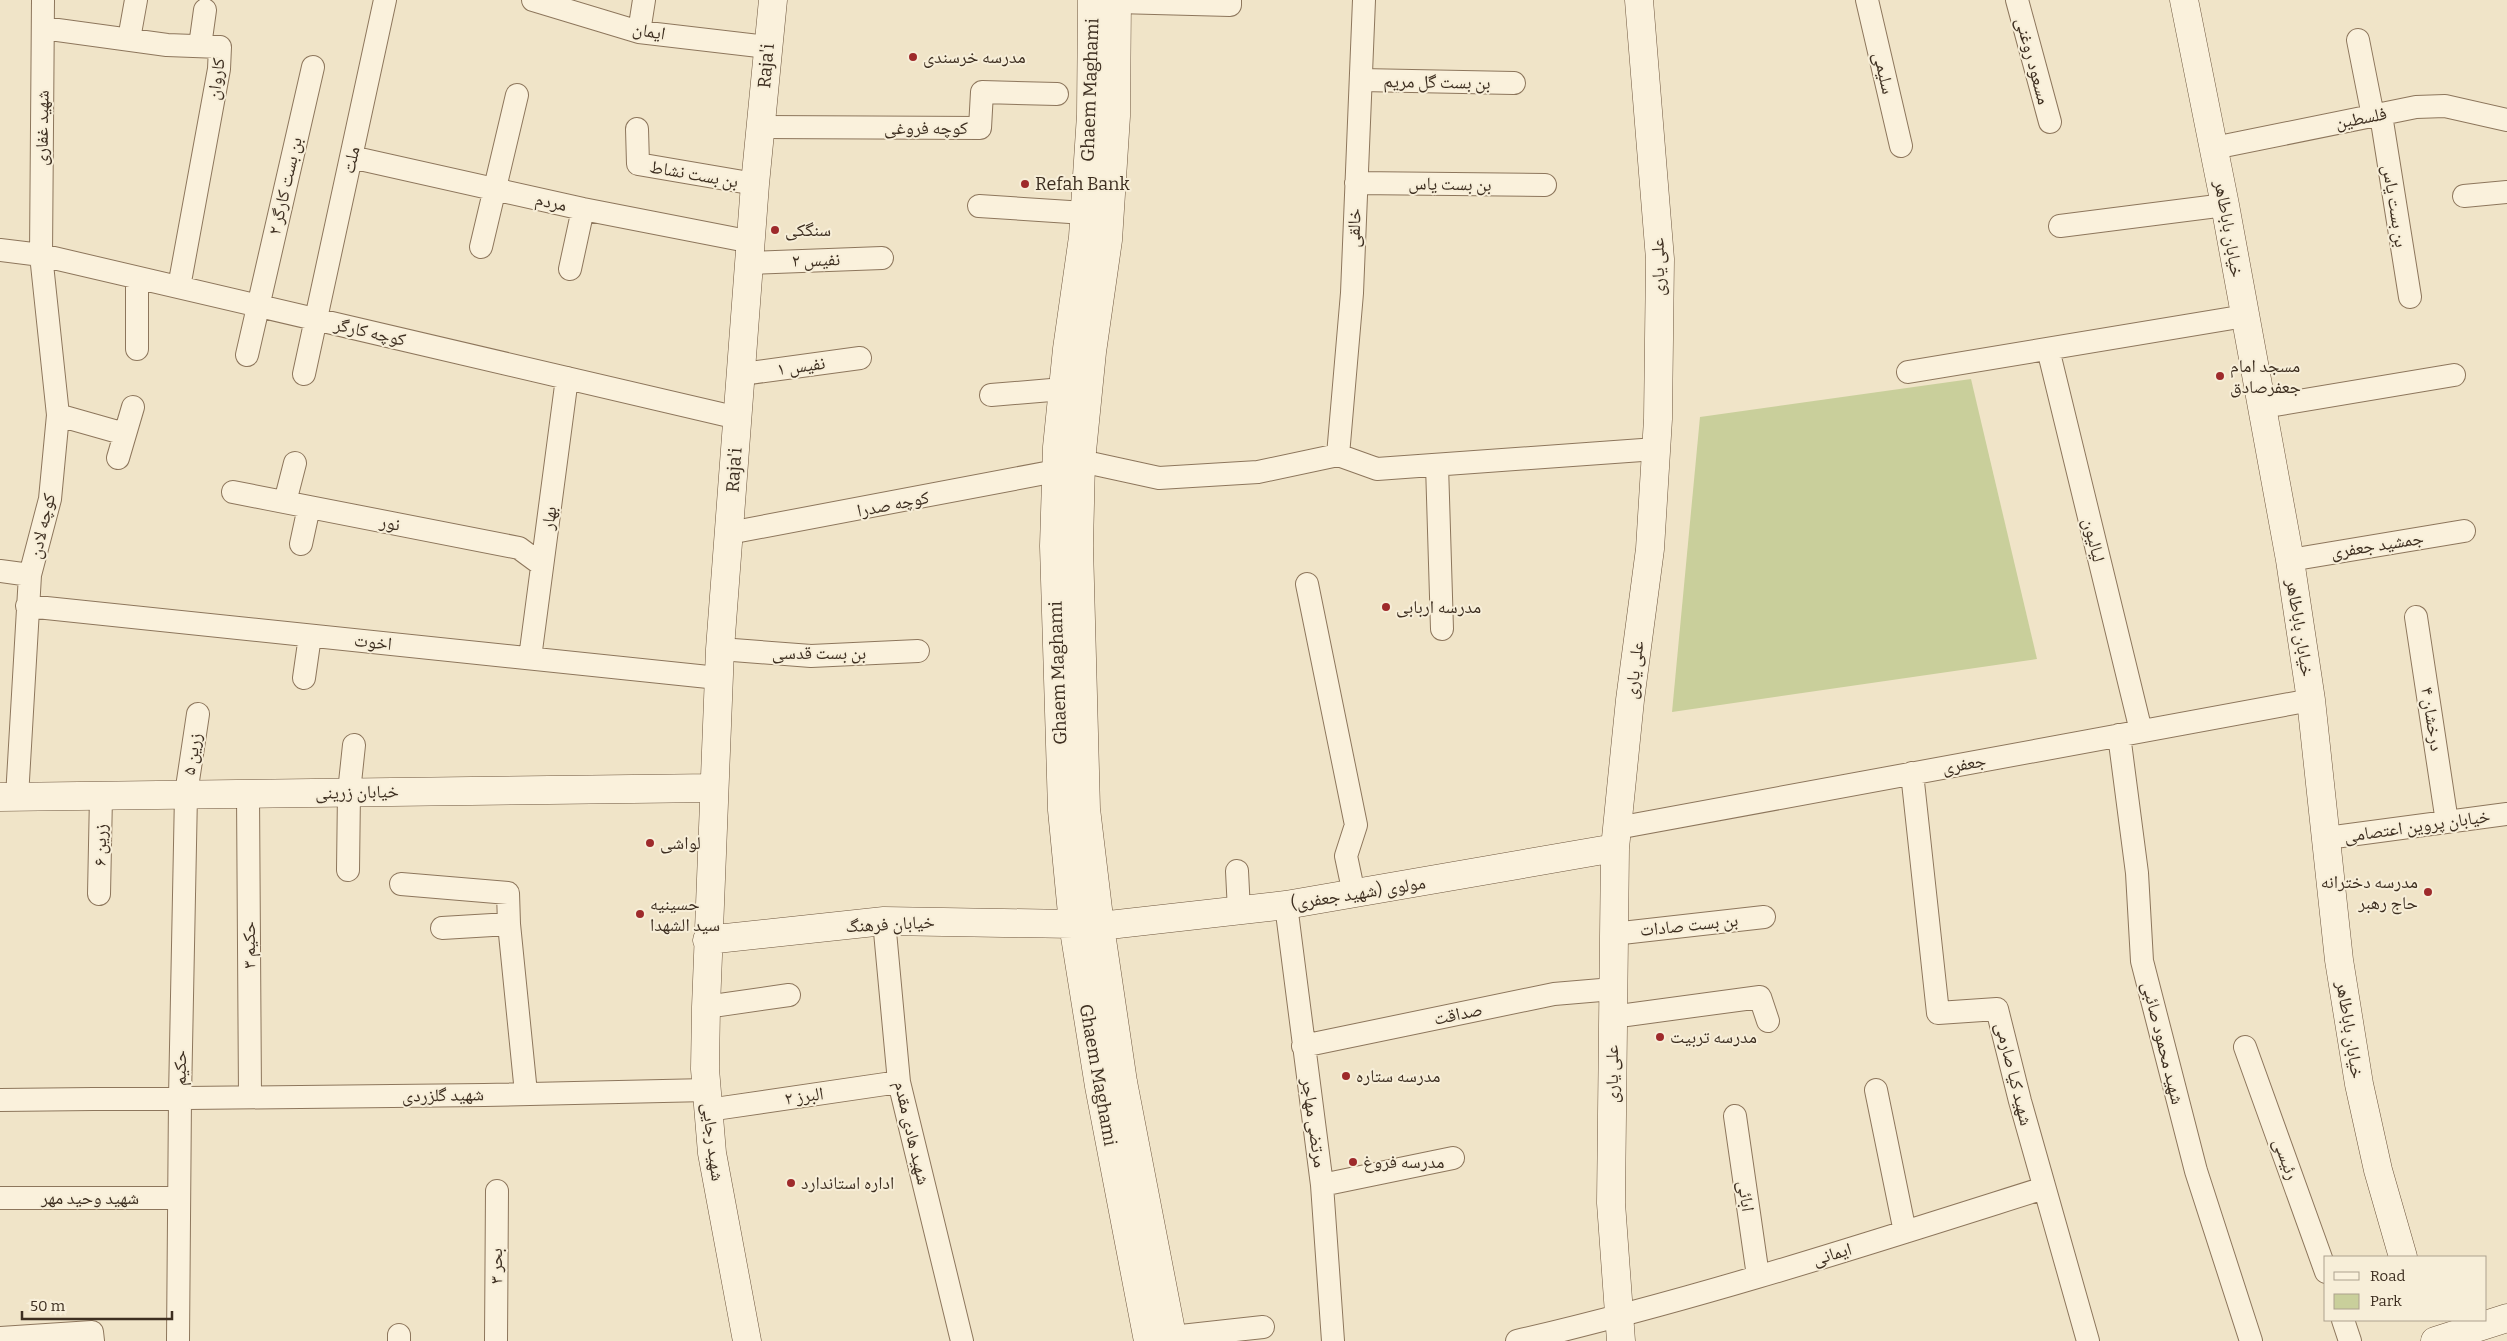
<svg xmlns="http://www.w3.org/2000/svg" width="2507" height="1341" font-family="Bitter,'Noto Naskh Arabic',serif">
  <rect width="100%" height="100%" fill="#f0e4c8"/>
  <!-- green -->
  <path fill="#c9cf9b" d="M1971 379 2037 659 1672 712 1700 417Z"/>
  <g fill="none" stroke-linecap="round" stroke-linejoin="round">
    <!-- street casing -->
    <g stroke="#8d765c" stroke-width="24">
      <path id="street" d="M533 0 639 32 767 47
        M1867 0 1901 146
        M2017 0 2050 122
        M1117 2 1230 5V0
        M43 28 167 45 220 47 219 69 179 287
        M639 32 644 0
        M129 39 136 0
        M2358 40 2373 116
        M200 46 205 10
        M1361 80 1514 83
        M2381 115 2410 297
        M761 127 980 128 982 92 1057 94
        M637 129 638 164 755 184
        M2214 148 2416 107 2445 106 2507 120
        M351 157 583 209 752 242
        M1356 183 1545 185
        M2464 196 2507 192
        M979 206 1085 213
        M2060 226 2225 205
        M481 247 517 95
        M0 250 41 255 738 418
        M749 263 882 258
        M570 269 583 209
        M137 349V278
        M2048 349 2141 731
        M247 355 313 67
        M1908 372 2245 316
        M304 374 385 0
        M742 374 860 358
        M991 395 1063 389
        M2263 407 2454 375
        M58 415 125 434
        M1338 455 1352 293 1364 0
        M118 458 133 407
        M1081 461 1159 478 1258 472 1338 455 1377 469 1656 449
        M1437 465 1442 629
        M233 492 519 548 542 565
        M285 502 295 463
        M729 533 1056 471
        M301 544 309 507
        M2290 560 2464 531
        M0 571 30 575
        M1307 584 1356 825 1346 856 1354 894
        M27 606 718 678
        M2416 617 2447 822
        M720 649 811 656 918 651
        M530 658 567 378
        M304 678 310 636
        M2119 735 2137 873 2142 961 2196 1171 2251 1341
        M1912 773 1938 1013 1997 1009 2020 1101 2088 1341
        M248 794 250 1097
        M17 797 30 575 50 499 58 415 41 255 43 0
        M1617 828 2311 700
        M2327 838 2507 814
        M348 870 349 792 354 745
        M1237 871 1239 911
        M401 884 508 893 509 924 526 1093
        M99 894 101 796
        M1286 905 1322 1185 1333 1341
        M884 921 899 1082 962 1341
        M442 928 509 924
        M1613 934 1764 917
        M706 1007 789 995
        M1612 1017 1760 997 1768 1021
        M1303 1046 1554 994 1613 989
        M2245 1047 2326 1272
        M1876 1090 1905 1232
        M0 1100 484 1095 707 1090
        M708 1110 899 1082
        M1735 1116 1758 1276
        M1322 1185 1453 1158
        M0 1198H179
        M2343 1320 2350 1341
        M1172 1337 1263 1327
        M0 1338 92 1332 93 1341
        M178 1341 180 1098 186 794 198 714
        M399 1341V1335
        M496 1341 497 1191
        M1517 1341C1695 1300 1870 1243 2044 1188"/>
    </g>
    <!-- secondary casing -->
    <g stroke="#6f573f" stroke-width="29">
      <path id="secondary" d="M1092 0 1091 115 1083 237 1067 349 1057 447 1054 546 1062 810 1073 924 1099 1086 1148 1341
        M1117 0 1116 116 1108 240 1092 352 1081 461 1079 546 1086 809 1100 926 1123 1082 1173 1341
        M2184 0 2225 205 2290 560 2311 700 2339 960 2359 1084 2378 1170 2403 1257
        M0 797 714 788
        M1100 926 1286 905 1615 848
        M707 940 884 921 1073 924
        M747 1341 712 1153 705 1069 706 1007 720 649 755 184 773 0
        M1621 1341 1611 1203 1615 848 1630 700 1650 549 1658 419 1660 259 1639 0
        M2435 1341 2507 1318"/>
    </g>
    <!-- street -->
    <use href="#street" stroke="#faf1dc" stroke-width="22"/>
    <!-- secondary -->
    <use href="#secondary" stroke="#faf1dc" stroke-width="28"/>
  </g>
  <!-- markers -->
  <g fill="#9e2a2b" stroke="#f7eed8" stroke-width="2">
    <circle cx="913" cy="57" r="5"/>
    <circle cx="1025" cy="184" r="5"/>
    <circle cx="775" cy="230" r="5"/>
    <circle cx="2220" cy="376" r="5"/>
    <circle cx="1386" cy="607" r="5"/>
    <circle cx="650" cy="843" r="5"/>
    <circle cx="2428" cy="892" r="5"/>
    <circle cx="640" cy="914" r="5"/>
    <circle cx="1660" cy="1037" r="5"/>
    <circle cx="1346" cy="1076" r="5"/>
    <circle cx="1353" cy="1162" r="5"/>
    <circle cx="791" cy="1183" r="5"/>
  </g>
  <g text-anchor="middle" stroke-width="4" stroke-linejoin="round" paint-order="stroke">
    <!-- street labels -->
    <g font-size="18" fill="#3d2e20" stroke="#f7eed8">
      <text transform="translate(649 31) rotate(10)" y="6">ایمان</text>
      <text transform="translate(2033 61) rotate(75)" y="6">مسعود روغنی</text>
      <text transform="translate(766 66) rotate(-85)" y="6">Raja'i</text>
      <text transform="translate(1884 73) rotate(77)" y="6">سلیمی</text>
      <text transform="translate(216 79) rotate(-82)" y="6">کاروان</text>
      <text transform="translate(1437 82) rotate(1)" y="6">بن بست گل مریم</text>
      <text transform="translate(1090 90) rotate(-88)" y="6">Ghaem Maghami</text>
      <text transform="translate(2361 118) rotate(-11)" y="6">فلسطین</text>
      <text transform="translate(42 128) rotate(-89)" y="6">شهید غفاری</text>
      <text x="926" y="134">کوچه فروغی</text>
      <text transform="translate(351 160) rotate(-78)" y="6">ملت</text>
      <text transform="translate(694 174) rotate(10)" y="6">بن بست نشاط</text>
      <text transform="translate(1450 184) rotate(1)" y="6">بن بست یاس</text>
      <text transform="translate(285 186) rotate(-77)" y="6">بن بست کارگر ۲</text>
      <text transform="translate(551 202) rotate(12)" y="6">مردم</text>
      <text transform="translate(2395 206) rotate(81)" y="6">بن بست یاس</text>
      <text transform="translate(1354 228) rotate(-88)" y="6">خالقی</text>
      <text transform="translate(2229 229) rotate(80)" y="6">خیابان باباطاهر</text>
      <text transform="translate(816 260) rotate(-2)" y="6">نفیس ۲</text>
      <text transform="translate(1658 267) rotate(-91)" y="6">علی یاری</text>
      <text transform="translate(370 332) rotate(13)" y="6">کوچه کارگر</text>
      <text transform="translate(801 366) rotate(-8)" y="6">نفیس ‍۱</text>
      <text transform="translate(734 470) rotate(-86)" y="6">Raja'i</text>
      <text transform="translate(893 504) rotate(-11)" y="6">کوچه صدرا</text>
      <text transform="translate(549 518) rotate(-82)" y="6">بهار</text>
      <text transform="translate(390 523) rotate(11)" y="6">نور</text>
      <text transform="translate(42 526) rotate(-77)" y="6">کوچه لادن</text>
      <text transform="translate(2094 540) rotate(76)" y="6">لیالیون</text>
      <text transform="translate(2377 545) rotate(-9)" y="6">جمشید جعفری</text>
      <text transform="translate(2300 628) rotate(81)" y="6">خیابان باباطاهر</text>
      <text transform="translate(373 642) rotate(6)" y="6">اخوت</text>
      <text x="819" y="659">بن بست قدسی</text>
      <text transform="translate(1634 670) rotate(-83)" y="6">علی یاری</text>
      <text transform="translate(1058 673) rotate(-92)" y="6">Ghaem Maghami</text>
      <text transform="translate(2432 719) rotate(81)" y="6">درخشان ۴</text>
      <text transform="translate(192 754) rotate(-81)" y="6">زرین ۵</text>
      <text transform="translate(1964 764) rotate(-10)" y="6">جعفری</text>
      <text transform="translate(357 792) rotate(-1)" y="6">خیابان زرینی</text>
      <text transform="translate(2417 826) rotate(-8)" y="6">خیابان پروین اعتصامی</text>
      <text transform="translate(100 845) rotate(-89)" y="6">زرین ۶</text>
      <text transform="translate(1358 893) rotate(-9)" y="6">مولوی (شهید جعفری)</text>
      <text transform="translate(890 924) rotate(-3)" y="6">خیابان فرهنگ</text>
      <text transform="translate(1689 925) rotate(-6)" y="6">بن بست صادات</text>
      <text transform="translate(249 945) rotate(-90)" y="6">حکیم ۳</text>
      <text transform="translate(1458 1014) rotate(-12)" y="6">صداقت</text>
      <text transform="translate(2350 1030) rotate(81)" y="6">خیابان باباطاهر</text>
      <text transform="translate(2163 1043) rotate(76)" y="6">شهید محمود صائبی</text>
      <text transform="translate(180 1068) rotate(-89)" y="6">حکیم</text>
      <text transform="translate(1612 1074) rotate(-90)" y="6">علی یاری</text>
      <text transform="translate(2014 1074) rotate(76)" y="6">شهید کیا صارمی</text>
      <text transform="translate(1098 1075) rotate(80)" y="6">Ghaem Maghami</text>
      <text transform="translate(443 1095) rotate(-1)" y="6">شهید گلزردی</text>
      <text transform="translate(804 1096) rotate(-8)" y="6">البرز ۲</text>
      <text transform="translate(1314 1123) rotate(82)" y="6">مرتضی مهاجر</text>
      <text transform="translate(912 1133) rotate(77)" y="6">شهید هادی مقدم</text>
      <text transform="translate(713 1142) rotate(83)" y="6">شهید رجایی</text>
      <text transform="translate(2286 1159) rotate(70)" y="6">رئیسی</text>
      <text transform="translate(1746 1196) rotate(82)" y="6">ابائی</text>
      <text x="90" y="1204">شهید وحید مهر</text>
      <text transform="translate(1832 1254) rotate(-17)" y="6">ایمانی</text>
      <text transform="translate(496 1266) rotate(-90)" y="6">بحر ۳</text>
    </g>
    <!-- poi labels -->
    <g font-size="18" fill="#3d2e20" stroke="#f7eed8" text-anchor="start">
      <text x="923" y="63">مدرسه خرسندی</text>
      <text x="1035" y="190">Refah Bank</text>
      <text x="785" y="236">سنگکی</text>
      <text x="2230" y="372">مسجد امام<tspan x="2230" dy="21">جعفرصادق</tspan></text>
      <text x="1396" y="613">مدرسه اربابی</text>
      <text x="660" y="849">لواشی</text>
      <text x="2418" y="888" text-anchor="end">مدرسه دخترانه<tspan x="2418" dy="21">حاج رهبر</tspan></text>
      <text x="650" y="910">حسینیه<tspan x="650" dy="21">سید الشهدا</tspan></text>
      <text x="1670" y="1043">مدرسه تربیت</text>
      <text x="1356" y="1082">مدرسه ستاره</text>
      <text x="1363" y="1168">مدرسه فروغ</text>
      <text x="801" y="1189">اداره استاندارد</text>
    </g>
  </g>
  <!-- legend -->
  <rect x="2324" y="1256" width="162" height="65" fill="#f7eed8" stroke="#ada18e"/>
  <rect x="2334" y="1272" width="25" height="8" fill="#faf1dc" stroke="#ada18e"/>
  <text x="2370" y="1281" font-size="15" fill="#3d2e20">Road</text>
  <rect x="2334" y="1294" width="25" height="15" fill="#c9cf9b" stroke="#ada18e"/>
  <text x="2370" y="1306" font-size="15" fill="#3d2e20">Park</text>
  <!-- scale -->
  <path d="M22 1311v8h150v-8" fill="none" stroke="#3d2e20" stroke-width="2.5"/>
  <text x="30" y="1311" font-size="15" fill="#3d2e20" stroke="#f7eed8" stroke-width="4" paint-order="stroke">50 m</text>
</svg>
